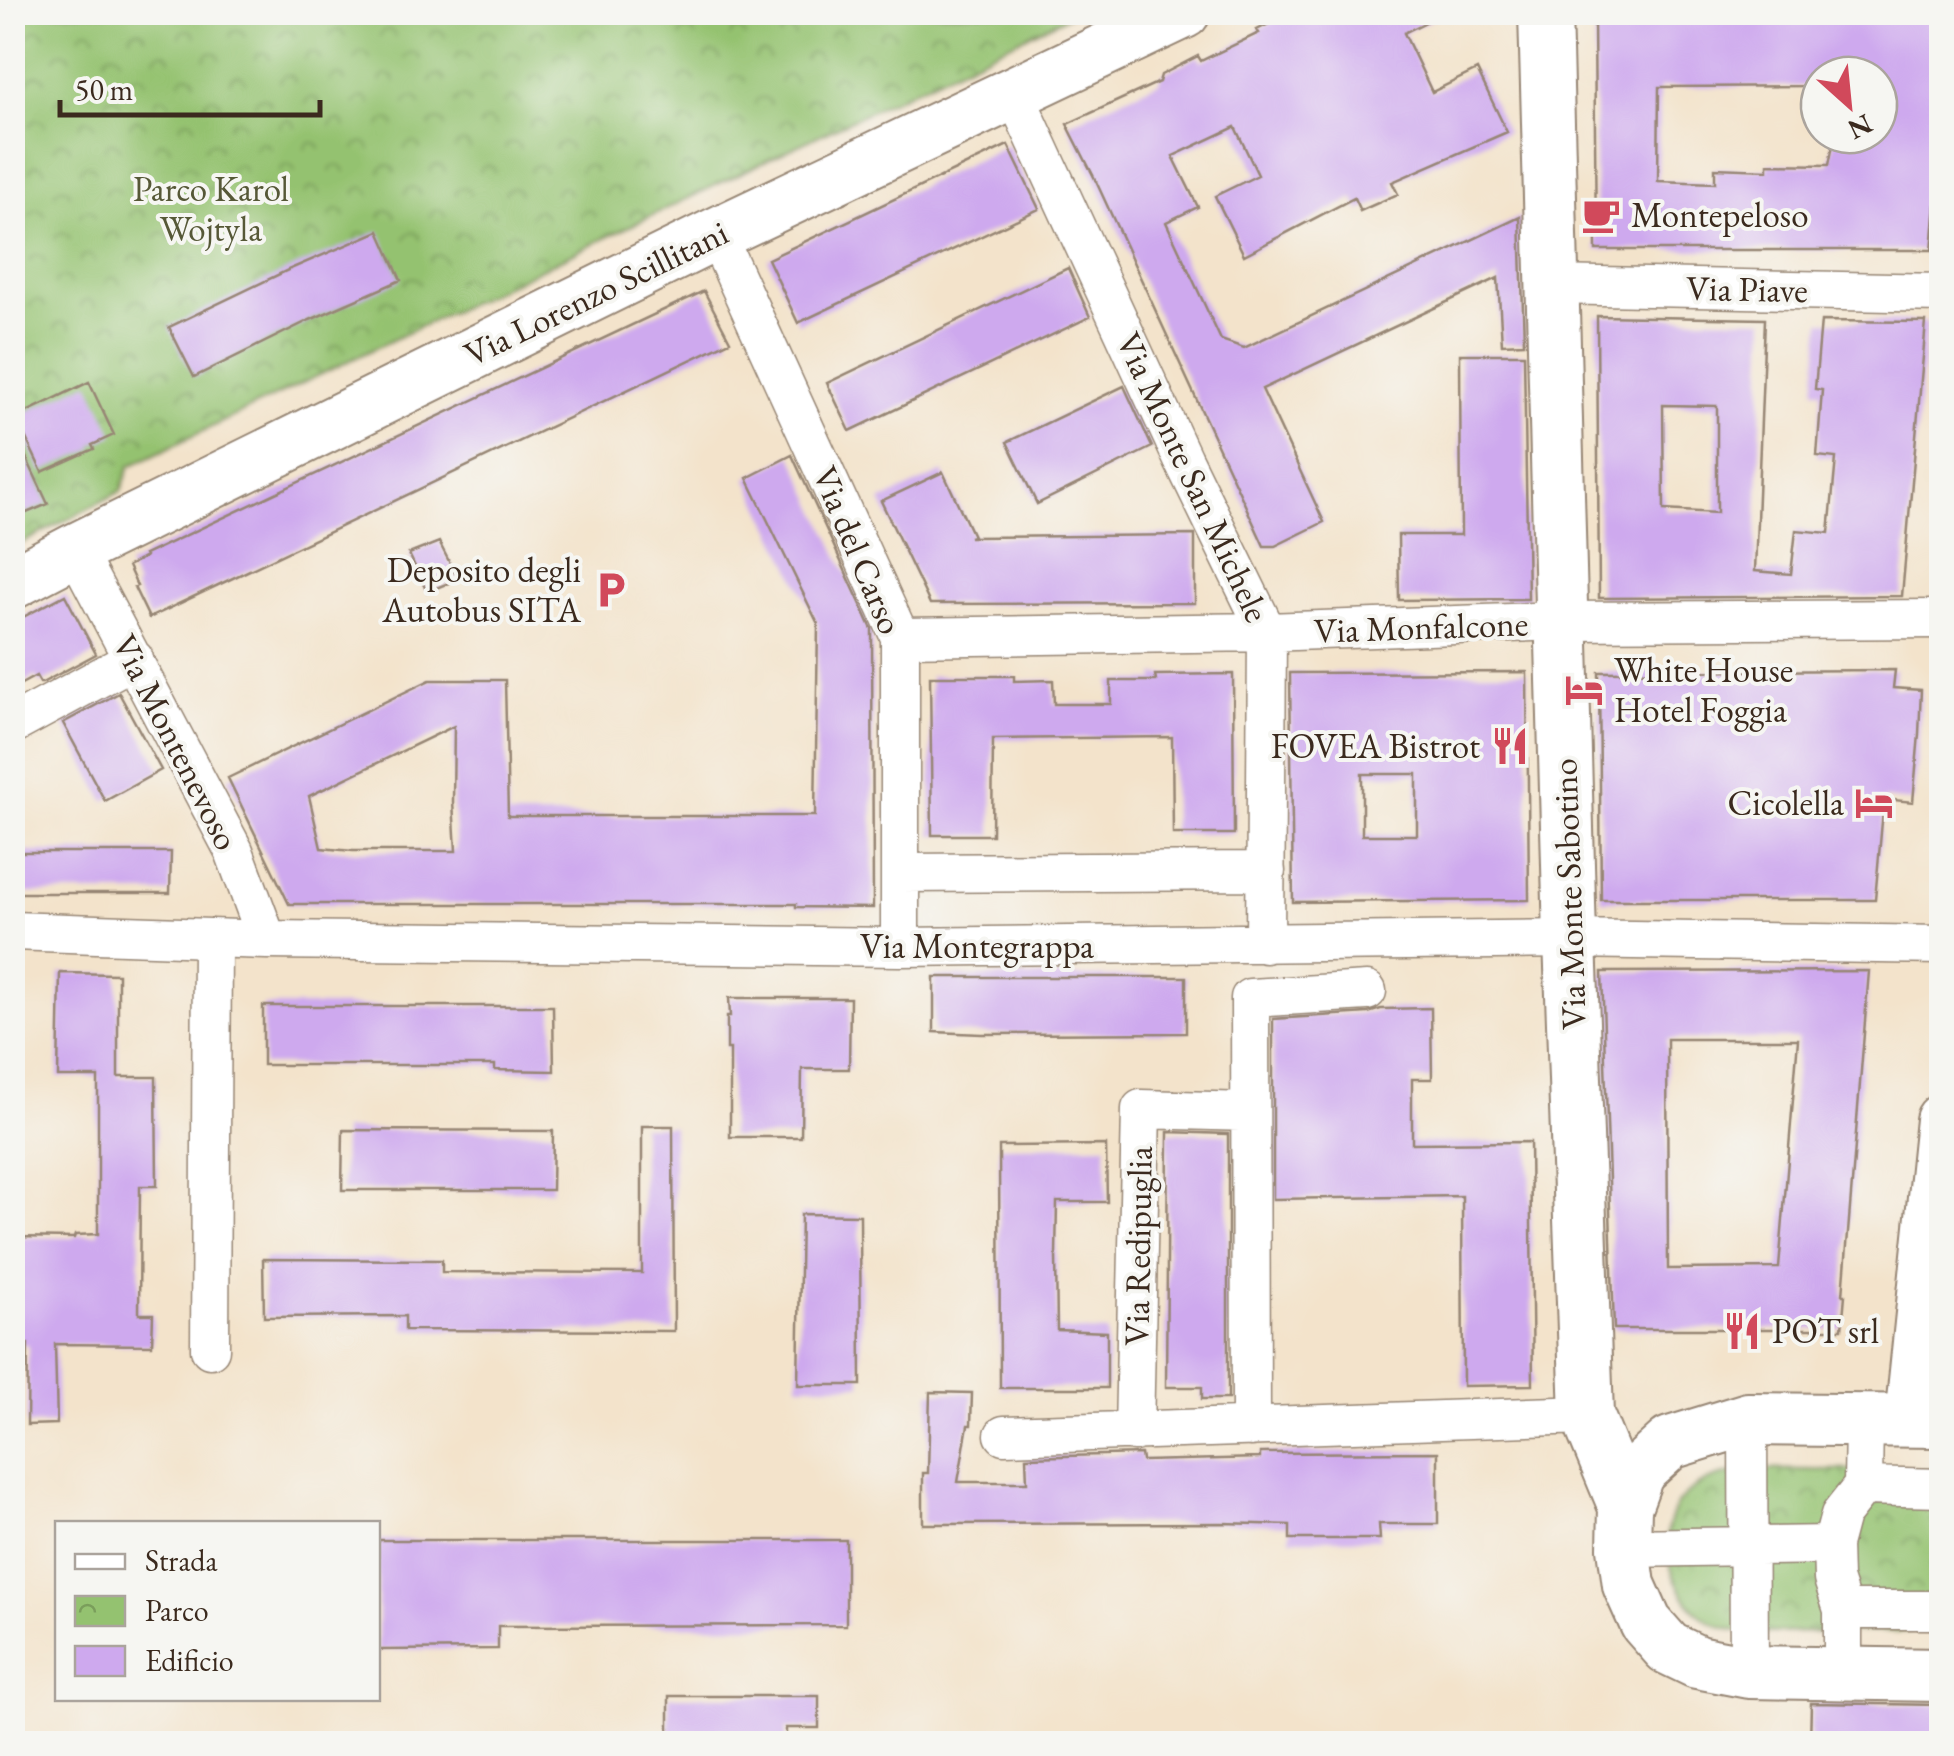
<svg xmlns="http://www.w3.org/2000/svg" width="1954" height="1756" font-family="'EB Garamond',serif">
  <defs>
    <pattern id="park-crowns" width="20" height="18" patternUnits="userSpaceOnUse" patternTransform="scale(2.5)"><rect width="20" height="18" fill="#94c270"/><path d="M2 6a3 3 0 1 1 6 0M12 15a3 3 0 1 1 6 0" fill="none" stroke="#7a9e5b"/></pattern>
  </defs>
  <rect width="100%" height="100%" fill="#f6f6f2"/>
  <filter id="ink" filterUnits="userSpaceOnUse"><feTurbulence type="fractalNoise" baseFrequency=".01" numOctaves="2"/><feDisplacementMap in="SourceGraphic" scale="20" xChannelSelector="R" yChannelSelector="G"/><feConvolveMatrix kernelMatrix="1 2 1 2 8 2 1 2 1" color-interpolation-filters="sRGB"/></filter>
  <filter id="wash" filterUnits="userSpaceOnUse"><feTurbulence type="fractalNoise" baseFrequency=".0048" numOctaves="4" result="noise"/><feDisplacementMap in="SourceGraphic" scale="40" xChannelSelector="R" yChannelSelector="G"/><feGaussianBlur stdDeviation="2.25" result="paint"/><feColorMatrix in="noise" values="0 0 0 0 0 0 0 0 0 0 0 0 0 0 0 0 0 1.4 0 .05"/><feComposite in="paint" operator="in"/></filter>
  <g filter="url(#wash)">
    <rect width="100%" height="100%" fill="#f3e3cb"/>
    <!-- park -->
    <path fill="url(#park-crowns)" stroke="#687647" stroke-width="2.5" d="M13 13H1074L130 466 121 491 13 548Z
      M1941 1470V1631L1749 1633C1733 1630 1719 1628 1706 1619 1674 1597 1656 1544 1675 1508 1682 1494 1703 1481 1718 1477 1747 1467 1779 1470 1810 1470 1854 1470 1898 1470 1941 1470Z"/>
    <g id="blocks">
      <!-- building -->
      <path fill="#cea9ee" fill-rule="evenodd" d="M1292 12H1446L1404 33 1432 92 1477 70 1507 132 1392 182 1398 194 1360 211 1354 198 1244 255 1215 196 1258 175 1235 127 1173 156 1198 207 1166 222 1221 340 1244 348 1520 217 1524 343 1502 344 1498 278 1262 389 1324 522 1275 546H1264L1094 177 1067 124 1159 82 1161 75 1198 56 1201 61 1259 33 1257 30Z
        M1594 18H1942V132L1932 250H1596ZM1819 75H1879V135H1835L1829 165 1768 164V170L1715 168V183L1658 181 1659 87 1819 86Z
        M1008 145 1039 209 798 323 768 259Z
        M379 231 401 280 310 320 194 377 169 327 288 270Z
        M1068 268 1090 317 850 431 827 383Z
        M704 291 730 341 149 618 134 587 137 586 128 566 145 557 144 555Z
        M1597 316 1765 319 1755 571 1791 574 1796 530 1829 533 1836 458 1817 456 1822 390 1815 389 1821 321 1926 322 1902 596 1599 598ZM1663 405 1717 406V513L1664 510Z
        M1460 354H1524L1528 599 1399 600 1398 535H1461Z
        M89 382 114 435 92 445 94 449 42 472 16 417Z
        M1124 386 1152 447 1037 504 1007 442Z
        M12 427 48 504 12 519Z
        M792 455 872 629 873 908 796 907V904H289L228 778 430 680H505L508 816H815L818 624 747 478ZM454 726 453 802 456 851H353L321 848 309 796Z
        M943 472 973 536 969 537 1195 535V603L930 604 881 501Z
        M439 542 458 579 427 592 409 554Z
        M65 595 96 654 42 683H40L36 676 12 689V623Z
        M1895 670 1893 688 1921 690 1919 734 1913 802 1884 799 1875 900H1601L1599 672Z
        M1527 672 1529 900 1293 902 1290 673ZM1362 774H1417V835H1362Z
        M1233 674 1234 834H1173L1172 737 993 739 992 835H932L930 676H1014V681L1053 680 1054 704H1111V681H1156L1155 675Z
        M119 693 161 770 105 801 63 723Z
        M18 852H171L170 893H12V863H18Z
        M1869 971 1843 1295H1845L1842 1329H1614L1602 972ZM1667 1039H1798L1779 1268 1668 1269Z
        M60 973 118 974V1077H156L157 1186H140L139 1314H153L152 1345 55 1344 57 1424 27 1425 28 1344H14V1237L74 1238 75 1235 98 1234V1077H58Z
        M934 977H1186V1033L982 1034 934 1032Z
        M729 998H850L849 1069H802L801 1137H730V1049H727V1016H730Z
        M263 1006H553L554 1071 495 1070V1065H263Z
        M1431 1008 1432 1079H1412V1143L1530 1142 1533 1385 1463 1386 1462 1196 1273 1199V1019L1368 1013 1381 1009Z
        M642 1126H673L674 1331 405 1330V1316L264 1317 263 1259 442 1260V1272L642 1273Z
        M343 1130 553 1131 552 1190H342Z
        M1168 1132 1228 1134V1399H1202V1387H1166Z
        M1106 1145 1107 1202H1057L1056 1255 1057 1330 1107 1332V1388H1000L999 1146Z
        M801 1214 860 1215 861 1385H798Z
        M930 1392 972 1393 971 1425H968L958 1482H1027L1026 1457 1141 1454 1142 1461 1260 1458V1453L1438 1452V1524H1379L1380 1539H1290V1525L1223 1523 923 1524V1473H928Z
        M378 1540H846V1625L498 1626V1649L378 1650Z
        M669 1696H819V1728H786V1744H669Z
        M1811 1703 1942 1705V1744H1810Z"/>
    </g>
  </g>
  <g filter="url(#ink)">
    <use href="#blocks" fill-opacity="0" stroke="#978674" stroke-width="2.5"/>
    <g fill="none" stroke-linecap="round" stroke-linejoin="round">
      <!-- street casing -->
      <g stroke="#978674" stroke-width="41">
        <path id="street" d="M1014 93 1183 460 1267 632 1265 944
          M716 234 900 637V947
          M1552 285 1942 293
          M75 550 234 851 267 940
          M900 637 1267 632 1561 621 1942 619
          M12 725 134 659
          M900 873 1266 871
          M12 931 267 940 900 947 1570 939 1942 945
          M210 1349 212 938
          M1748 1419 1749 1672
          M1251 1427 1250 998 1367 991
          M1134 1432 1141 1109 1249 1112
          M1004 1435 1587 1415
          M1863 1486 1942 1488
          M1624 1548 1832 1545
          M1843 1610H1942
          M1843 1675V1610L1833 1579 1832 1545 1840 1515 1863 1486 1864 1420"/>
      </g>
      <!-- secondary casing -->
      <g stroke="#978674" stroke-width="56">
        <path id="secondary" d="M1545 12 1570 939 1587 1415 1625 1507 1624 1548 1629 1585 1646 1623 1668 1648 1697 1662 1749 1672 1942 1675
          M12 583 75 550 716 234 1184 12
          M1911 1420 1942 1120
          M1625 1507 1638 1472 1670 1443 1748 1419 1942 1421"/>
      </g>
      <!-- street -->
      <use href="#street" stroke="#fff" stroke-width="38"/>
      <!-- secondary -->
      <use href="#secondary" stroke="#fff" stroke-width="52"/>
    </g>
  </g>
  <!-- icons -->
  <defs>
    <g id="cafe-bare" transform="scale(3)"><path d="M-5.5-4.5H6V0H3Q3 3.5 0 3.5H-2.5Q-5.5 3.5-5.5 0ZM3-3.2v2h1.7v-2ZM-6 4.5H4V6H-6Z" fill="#d1495b" stroke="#f6f6f2" stroke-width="2.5" paint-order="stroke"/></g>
    <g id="parking-bare" transform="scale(3)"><path d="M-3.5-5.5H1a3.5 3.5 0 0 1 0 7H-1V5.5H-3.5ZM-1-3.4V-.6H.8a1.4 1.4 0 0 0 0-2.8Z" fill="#d1495b" stroke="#f6f6f2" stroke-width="2.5" paint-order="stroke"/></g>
    <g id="hotel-bare" transform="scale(3)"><path d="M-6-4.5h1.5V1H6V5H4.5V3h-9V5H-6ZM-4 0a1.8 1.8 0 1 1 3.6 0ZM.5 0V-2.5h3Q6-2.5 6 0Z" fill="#d1495b" stroke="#f6f6f2" stroke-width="2.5" paint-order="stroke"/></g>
    <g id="restaurant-bare" transform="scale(3)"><path d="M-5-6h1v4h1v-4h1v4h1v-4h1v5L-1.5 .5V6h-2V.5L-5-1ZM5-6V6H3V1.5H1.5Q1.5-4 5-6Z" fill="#d1495b" stroke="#f6f6f2" stroke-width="2.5" paint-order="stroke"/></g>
  </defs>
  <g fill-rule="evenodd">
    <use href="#cafe-bare" x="1601" y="215"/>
    <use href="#parking-bare" x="611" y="590"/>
    <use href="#hotel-bare" x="1584" y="690"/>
    <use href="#restaurant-bare" x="1510" y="746"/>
    <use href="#hotel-bare" x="1874" y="803"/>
    <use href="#restaurant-bare" x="1742" y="1331"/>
  </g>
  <g text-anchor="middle" stroke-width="8" stroke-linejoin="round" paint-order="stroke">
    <!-- park labels -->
    <g font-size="35" fill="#565837" stroke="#f6f6f2">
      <text x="211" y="201">Parco Karol<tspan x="211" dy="40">Wojtyla</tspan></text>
    </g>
    <!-- poi labels -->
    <g font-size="35" fill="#3b2a1e" stroke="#f6f6f2" text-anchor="start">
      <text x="1631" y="227">Montepeloso</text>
      <text x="581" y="582" text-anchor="end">Deposito degli<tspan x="581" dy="40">Autobus SITA</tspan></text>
      <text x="1614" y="682">White House<tspan x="1614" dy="40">Hotel Foggia</tspan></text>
      <text x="1480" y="758" text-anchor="end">FOVEA Bistrot</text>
      <text x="1844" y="815" text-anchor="end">Cicolella</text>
      <text x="1772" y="1343">POT srl</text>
    </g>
    <!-- street labels -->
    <g font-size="35" fill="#3b2a1e" stroke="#f6f6f2">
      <text transform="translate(1747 289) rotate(1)" y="12">Via Piave</text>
      <text transform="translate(596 293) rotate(-26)" y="12">Via Lorenzo Scillitani</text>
      <text transform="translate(1193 477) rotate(65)" y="12">Via Monte San Michele</text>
      <text transform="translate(858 550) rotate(67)" y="12">Via del Carso</text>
      <text transform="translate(1421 627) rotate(-2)" y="12">Via Monfalcone</text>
      <text transform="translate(176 742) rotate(63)" y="12">Via Montenevoso</text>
      <text transform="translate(1569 894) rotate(-92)" y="12">Via Monte Sabotino</text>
      <text x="977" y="958">Via Montegrappa</text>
      <text transform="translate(1138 1246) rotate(-89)" y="12">Via Redipuglia</text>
    </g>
  </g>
  <!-- margin -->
  <rect width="1954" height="1756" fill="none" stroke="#f6f6f2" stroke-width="50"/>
  <!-- legend -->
  <rect x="55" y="1521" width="325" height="180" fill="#f6f6f2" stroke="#aba49d" stroke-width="2.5"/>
  <rect x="75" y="1554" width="50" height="15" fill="#ffffff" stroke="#aba49d" stroke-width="2.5"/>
  <text x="145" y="1571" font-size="30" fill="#3b2a1e">Strada</text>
  <rect x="75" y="1596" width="50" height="30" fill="url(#park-crowns)" stroke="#aba49d" stroke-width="2.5"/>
  <text x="145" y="1621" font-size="30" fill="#3b2a1e">Parco</text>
  <rect x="75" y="1646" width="50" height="30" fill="#cea9ee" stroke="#aba49d" stroke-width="2.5"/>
  <text x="145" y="1671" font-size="30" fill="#3b2a1e">Edificio</text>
  <!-- north arrow -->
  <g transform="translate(1849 105) rotate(153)"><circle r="48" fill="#f6f6f2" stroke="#aba49d" stroke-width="2.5"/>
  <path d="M0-8L18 38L0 25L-18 38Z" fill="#d1495b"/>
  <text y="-15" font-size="28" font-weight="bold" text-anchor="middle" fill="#3b2a1e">N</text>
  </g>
  <!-- scale -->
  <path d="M60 100v15h260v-15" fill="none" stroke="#3b2a1e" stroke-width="5"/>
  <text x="75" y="100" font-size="30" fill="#3b2a1e" stroke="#f6f6f2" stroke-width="8" paint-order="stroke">50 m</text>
</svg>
